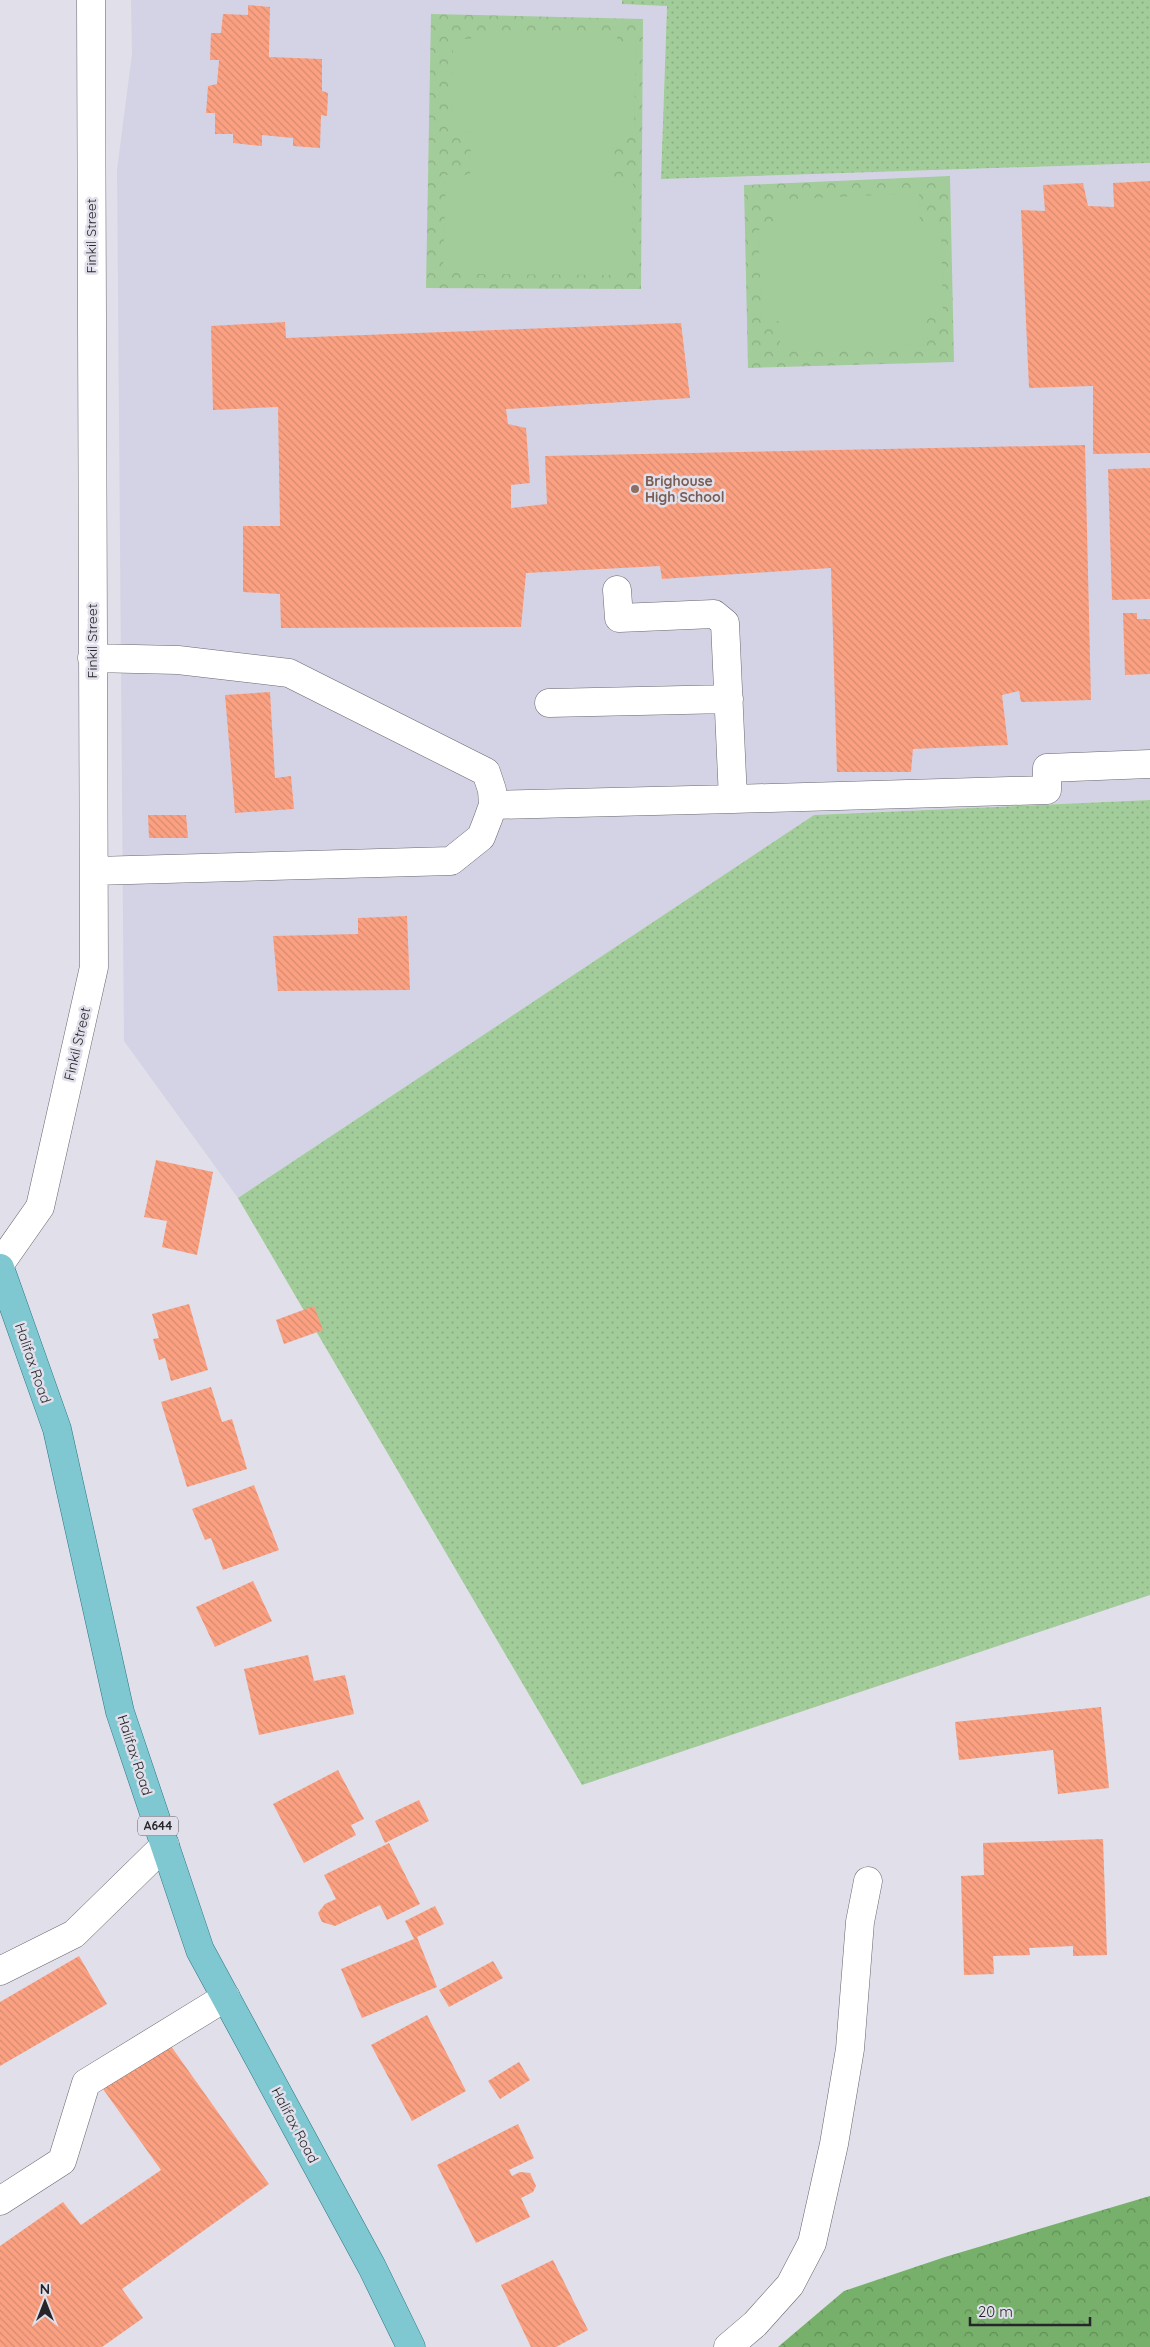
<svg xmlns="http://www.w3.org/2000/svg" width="1150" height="2347" font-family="Quicksand,sans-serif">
  <defs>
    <pattern id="grass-dots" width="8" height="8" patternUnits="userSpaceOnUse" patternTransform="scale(1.25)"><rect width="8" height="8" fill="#a2cc99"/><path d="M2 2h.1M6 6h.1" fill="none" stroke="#8baf84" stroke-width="1.8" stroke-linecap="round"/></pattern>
    <pattern id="forest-crowns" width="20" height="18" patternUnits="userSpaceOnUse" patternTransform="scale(1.25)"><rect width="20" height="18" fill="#77b06a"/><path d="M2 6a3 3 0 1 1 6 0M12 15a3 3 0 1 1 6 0" fill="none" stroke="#618f57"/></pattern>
    <pattern id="park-crowns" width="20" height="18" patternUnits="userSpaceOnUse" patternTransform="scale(1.25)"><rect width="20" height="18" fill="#a2cc99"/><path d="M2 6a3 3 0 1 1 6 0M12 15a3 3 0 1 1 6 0" fill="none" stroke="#8baf84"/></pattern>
    <pattern id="building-back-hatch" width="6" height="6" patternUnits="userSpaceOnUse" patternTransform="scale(1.25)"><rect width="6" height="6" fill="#fba182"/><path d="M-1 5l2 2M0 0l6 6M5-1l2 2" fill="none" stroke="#d78a70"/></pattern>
  </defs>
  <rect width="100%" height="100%" fill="#e0dfea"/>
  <!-- built -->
  <path fill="#d4d3e5" d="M131 0H622V4L667 5 661 179 1150 163V800L814 815 238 1198 124 1041 117 170 132 54Z"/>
  <!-- grass -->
  <path fill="url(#grass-dots)" d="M622 0H1150V163L661 179 667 6 622 4Z
    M1150 800V1595L582 1785 238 1198 814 815Z"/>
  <!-- forest -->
  <path fill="url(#forest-crowns)" d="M1150 2196V2347H778L844 2291 945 2257Z"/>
  <!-- park -->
  <path fill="url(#park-crowns)" d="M431 14 643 19 641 289 426 288Z
    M950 176 954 362 748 368 744 185Z"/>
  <!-- garden -->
  <path fill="#a2cc99" d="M471 32 617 36V42L636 43 634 134H615L614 178H633L632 271 612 270V275L469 274V268H443L446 175H470L471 132 451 131 453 39H471Z
    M919 193 920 225H941L943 316 923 317 924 345 780 350V321L762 322 758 230 777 229 775 200Z"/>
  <!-- building -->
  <path fill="url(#building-back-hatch)" d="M248 5 270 7 269 57 322 59V91L328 93 327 116 321 115 320 148 293 146V138L262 135V146L233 143V134H215V113H206L208 86 217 84 219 60H210L211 33H221L223 14 248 15Z
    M1150 181V453L1093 454V386L1029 388 1021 210 1045 211 1043 185 1083 183 1088 206 1114 207 1113 183Z
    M285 322 286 338 681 323 690 398 506 409 508 424 526 428 530 483 511 485V508L547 504 545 456 1085 445 1091 700 1021 702 1019 691 1002 695 1008 745 913 749 911 772H837L831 568 662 579 660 566 526 573 521 627 281 628 280 594 243 592V526H280L278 407 213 410 211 326Z
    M1150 468V599L1112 600 1108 469Z
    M1123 613H1137V619H1150V674L1125 675Z
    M270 692 275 778 291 776 294 809 235 813 225 695Z
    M148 815H186L188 838H149Z
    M407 916 410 990 278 991 273 936 358 934V918Z
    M156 1160 213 1172 197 1255 162 1247 167 1221 144 1217Z
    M189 1304 208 1370 171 1381 165 1358 159 1360 153 1339 159 1338 152 1314Z
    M314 1306 323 1330 284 1344 276 1320Z
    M211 1387 222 1422 232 1419 247 1469 187 1487 161 1402Z
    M254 1485 279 1550 223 1570 211 1538 205 1540 192 1509Z
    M253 1581 272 1621 215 1647 196 1607Z
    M308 1655 314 1681 345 1675 354 1714 259 1735 244 1669Z
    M1101 1707 1109 1788 1058 1794 1053 1750 959 1760 955 1722Z
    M338 1770 364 1819 351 1825 356 1835 304 1863 273 1804Z
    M419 1800 429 1821 385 1843 375 1821Z
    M1103 1839 1107 1955 1073 1956V1946L1029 1948 1030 1955 993 1956 994 1974 964 1975 961 1876 984 1875 983 1843Z
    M389 1843 420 1904 387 1920 380 1905 335 1926 322 1922 318 1913 325 1904 336 1899 324 1875Z
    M435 1906 444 1924 417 1937 437 1987 362 2018 341 1969 414 1939 405 1921Z
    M79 1956 107 2004 0 2066V2002Z
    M493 1961 503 1978 449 2007 439 1990Z
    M427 2015 466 2091 412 2121 371 2045Z
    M168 2042 269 2184 122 2289 143 2318 102 2347H0V2246L63 2202 81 2225 161 2170 103 2089Z
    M519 2062 530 2080 500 2099 488 2081Z
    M518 2124 534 2158 509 2170 512 2176 520 2172 530 2173 536 2186 533 2192 521 2198 530 2217 476 2243 437 2165Z
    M553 2260 588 2330 556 2347H531L501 2285Z"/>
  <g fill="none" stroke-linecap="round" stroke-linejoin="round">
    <!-- minor casing -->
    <g stroke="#676770" stroke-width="29">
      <path id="minor" d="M92 658 178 660 289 673 486 772 492 790 493 805 488 819 481 837 451 861 94 871
        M549 703 729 699
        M733 799 1047 790V768L1150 764
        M493 805 733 799 725 623 714 614 619 618 617 590
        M0 1264 40 1207 94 967 91 0
        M0 1971 74 1934 165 1845
        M0 2201 62 2161 86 2083 226 1997
        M728 2347 755 2324 790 2285 812 2243 834 2144 850 2049 860 1922 868 1881"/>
    </g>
    <!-- major casing -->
    <g stroke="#287782" stroke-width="29">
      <path id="major" d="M0 1268 57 1429 120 1712 200 1950 372 2267 411 2347"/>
    </g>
    <!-- minor -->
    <use href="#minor" stroke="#fff" stroke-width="28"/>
    <!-- major -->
    <use href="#major" stroke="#7fc8d1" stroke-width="28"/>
  </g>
  <!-- markers -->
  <circle fill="#8d6e63" stroke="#e0dfea" stroke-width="2" cx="635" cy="489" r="5"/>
  <g text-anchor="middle" stroke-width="5" stroke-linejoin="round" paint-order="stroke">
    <!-- shield labels -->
    <rect fill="#e0dfea" stroke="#5e5e64" stroke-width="1" x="138" y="1816.5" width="40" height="19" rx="4"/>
    <g font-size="12" font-weight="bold" fill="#26262a">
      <text x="158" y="1830">A644</text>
    </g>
    <!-- street labels -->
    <g font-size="14" fill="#26262a" stroke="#e0dfea">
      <text transform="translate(91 236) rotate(-90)" y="5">Finkil Street</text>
      <text transform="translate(92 641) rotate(-90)" y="5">Finkil Street</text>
      <text transform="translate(77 1044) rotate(-77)" y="5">Finkil Street</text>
      <text transform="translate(33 1363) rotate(71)" y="5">Halifax Road</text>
      <text transform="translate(135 1755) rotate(72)" y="5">Halifax Road</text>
      <text transform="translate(295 2125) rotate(62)" y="5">Halifax Road</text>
    </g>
    <!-- education labels -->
    <g font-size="14" font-weight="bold" fill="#785e54" stroke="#e0dfea" text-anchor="start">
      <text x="645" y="486">Brighouse<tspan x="645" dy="16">High School</tspan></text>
    </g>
  </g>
  <!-- north arrow -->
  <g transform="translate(45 2302)" stroke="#e0dfea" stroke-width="4" paint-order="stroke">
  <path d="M0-4L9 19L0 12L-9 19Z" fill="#26262a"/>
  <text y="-8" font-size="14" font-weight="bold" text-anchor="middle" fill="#26262a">N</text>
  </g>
  <!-- scale -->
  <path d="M970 2317v8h120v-8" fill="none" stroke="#26262a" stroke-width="2.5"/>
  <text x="978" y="2317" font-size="15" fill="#26262a" stroke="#e0dfea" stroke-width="4" paint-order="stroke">20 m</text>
</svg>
